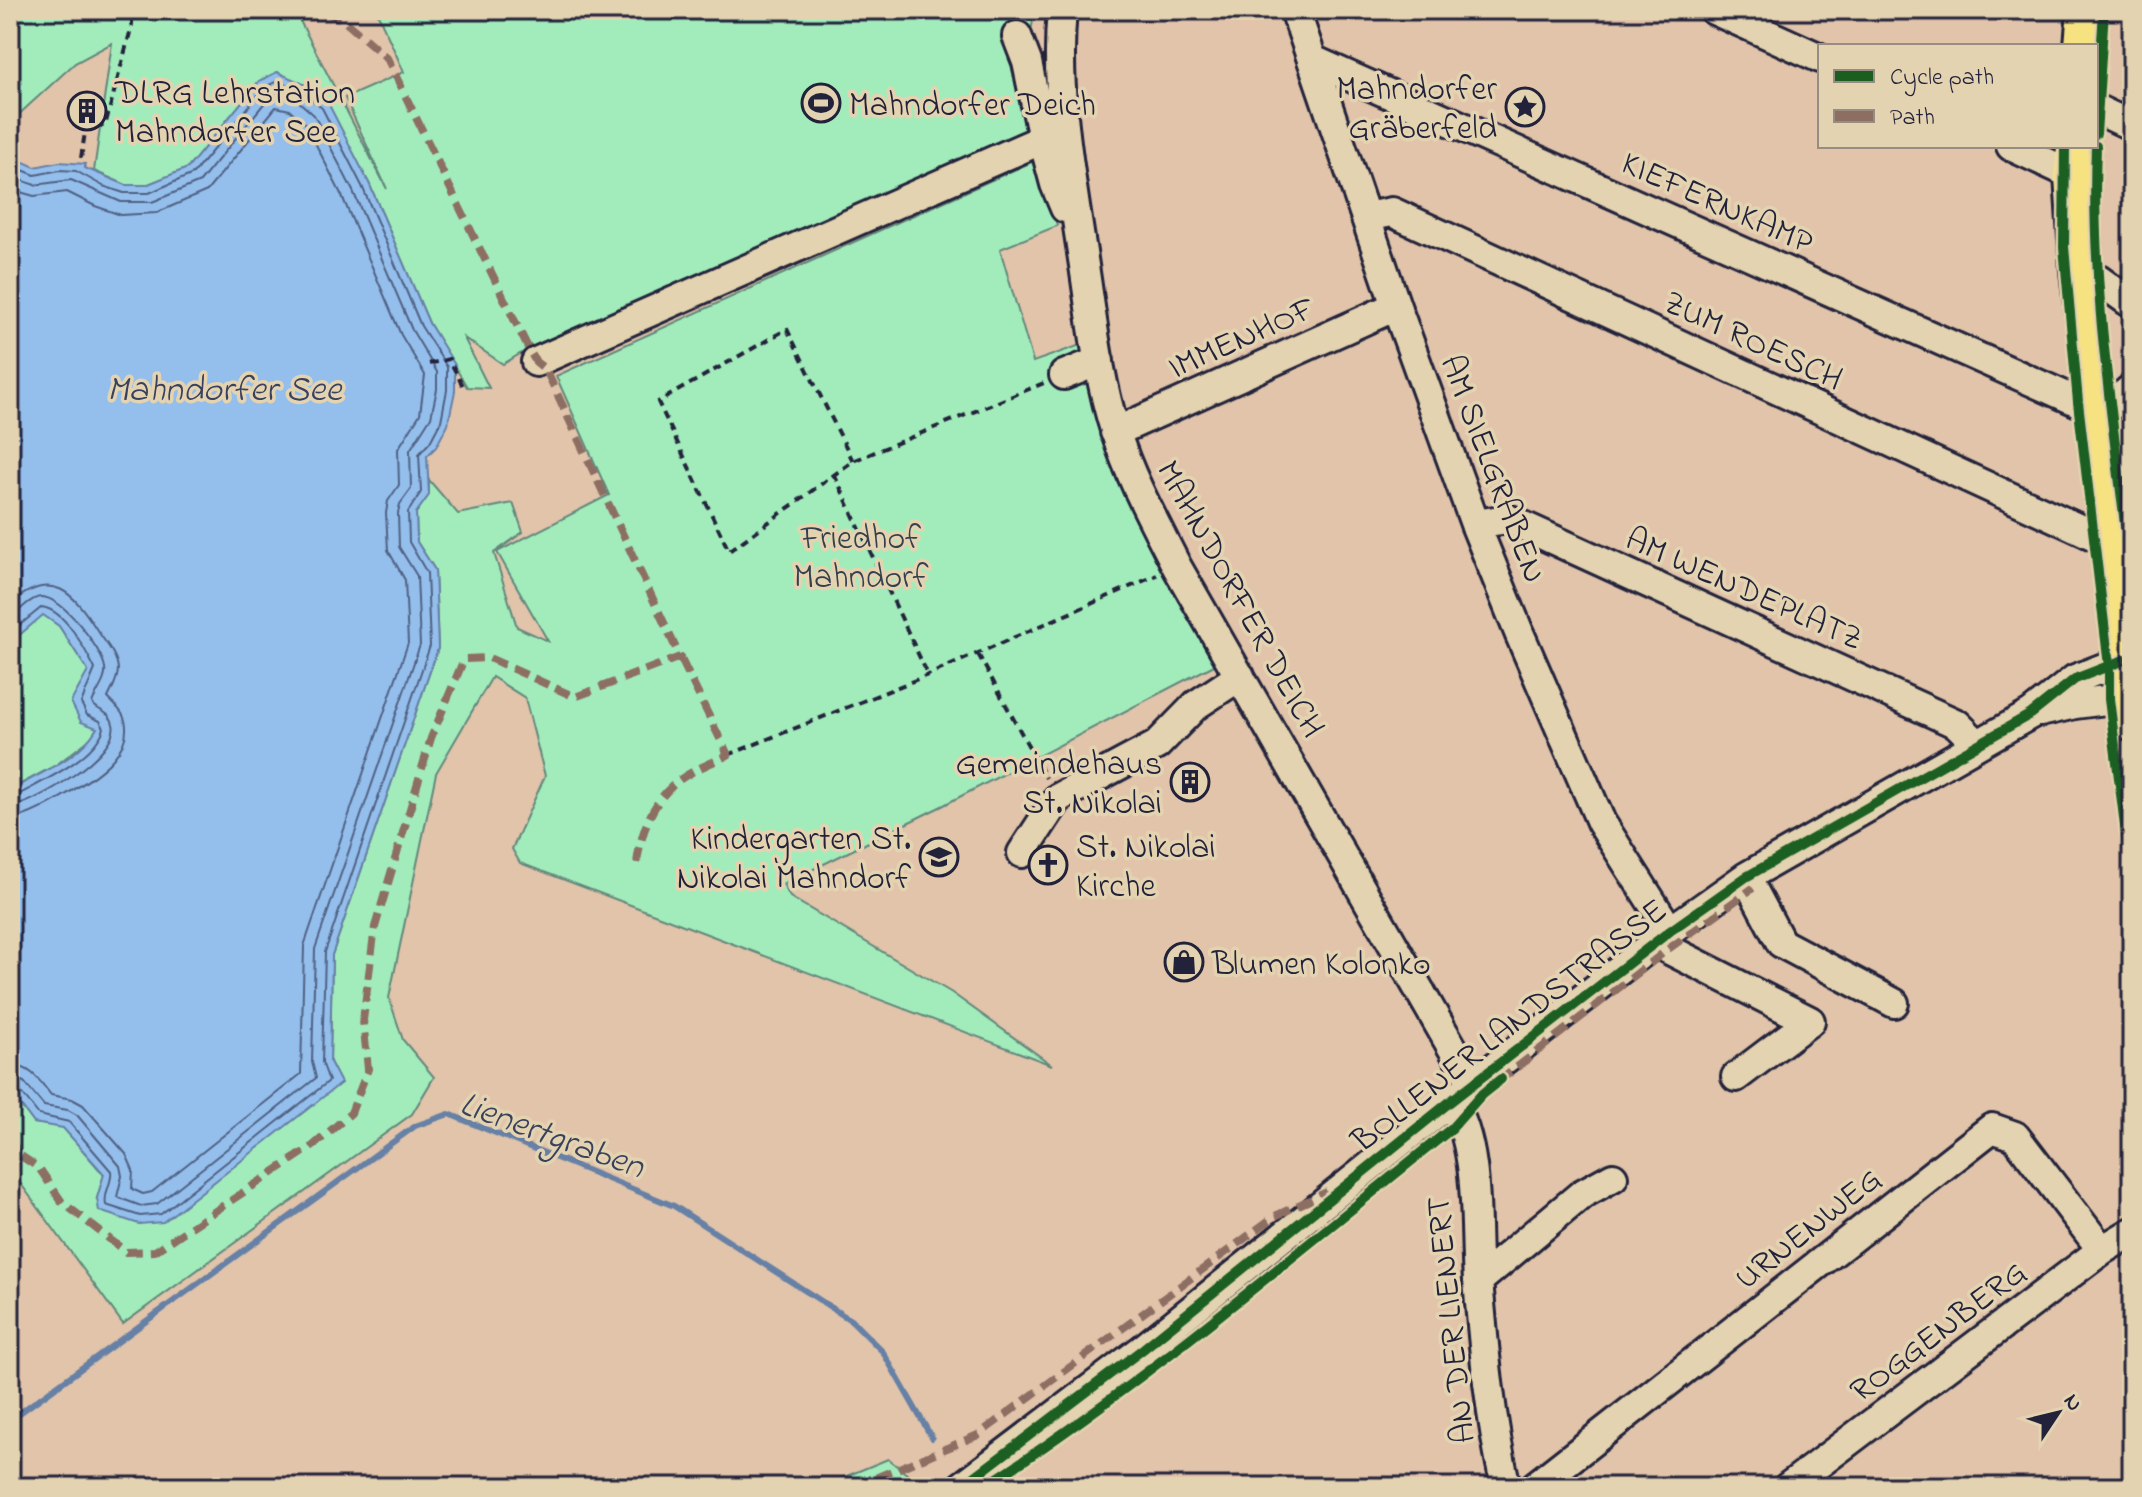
<svg xmlns="http://www.w3.org/2000/svg" width="2142" height="1497" font-family="'Indie Flower',sans-serif">
  <rect width="100%" height="100%" fill="#e1c4aa"/>
  <filter id="ink" filterUnits="userSpaceOnUse"><feTurbulence type="fractalNoise" baseFrequency=".0125" numOctaves="2"/><feDisplacementMap in="SourceGraphic" scale="16" xChannelSelector="R" yChannelSelector="G"/><feConvolveMatrix kernelMatrix="1 2 1 2 8 2 1 2 1" color-interpolation-filters="sRGB"/></filter>
  <g filter="url(#ink)">
    <!-- green -->
    <path fill="#a2ecbb" stroke="#62877b" stroke-width="2" d="M10 10H142V14L299 19 387 189 345 98 404 72 376 10H1035L1029 42 1013 49 1027 136 520 354 503 364 464 338 489 388 467 387 429 323 369 183 278 72 259 81 188 168 146 185H126L94 171 112 43 75 63 16 117 10 114Z
      M1043 157 1057 226 1000 249 1033 362 1089 342 1107 451 1218 663 942 806 783 884 790 897 952 993 1052 1065 520 863 512 849 545 776 525 698 492 677 436 773 389 998 403 1040 434 1077 412 1114 123 1324 10 1169V1091L34 1123 63 1127 104 1175 97 1198 318 1100 340 1083 330 1062 332 955 438 648 435 570 417 542 416 513 429 495V480L458 514 513 503 523 532 494 553 517 627 548 641 497 552 609 495 556 376Z
      M43 614 59 626 88 671 97 728 90 739 56 765 10 790V643Z
      M888 1459 913 1479 916 1487H820Z"/>
    <!-- water -->
    <path fill="#94bfed" stroke="#6680a6" stroke-width="2" d="M277 72 306 85 328 103 369 183 429 323 455 365V391L448 424 436 447 427 456 429 495 416 513 417 542 435 570 438 648 332 955 330 1062 341 1083 163 1222 139 1224 99 1211 97 1198 104 1174 63 1128 34 1123 10 1091V790C39 774 80 758 97 728L81 722 71 702 88 671 59 626 43 615 10 643V156L35 167 59 162 85 164V168L126 185H146L188 168 259 81Z"/>
    <g fill="none" stroke-linecap="round" stroke-linejoin="round">
      <!-- shore -->
      <path stroke="#506182" stroke-width="2" d="M10 165 35 175 60 170 76 171 103 186 124 193H149L193 174 265 87 278 81 302 92 322 108 362 186 421 326 447 367V390L441 421 430 442 419 454 421 492 408 512 409 542 427 573 430 646 325 952 322 1062 329 1081 161 1214 140 1216 106 1205C103 1193 113 1182 111 1171L69 1122 39 1115 19 1090 10 1087
        M10 176 35 185 71 180 121 202H152L200 182 271 95 278 92 297 100 314 115 353 191 412 330 437 372V389L431 417 410 450 411 489 400 504 398 513 399 547 417 576 420 645 315 949 312 1062 316 1078 157 1204 141 1206 117 1197 122 1176 120 1166 77 1115 68 1110 44 1106 24 1082 10 1077
        M10 189 34 196 67 192 95 206 121 215 156 213 207 191 276 107 290 110 305 123 342 196 401 335 425 375 420 414 398 449 399 485 388 501 386 513 388 550 405 580 408 643 304 946 301 1074 152 1192 143 1194 132 1189 133 1170 126 1154 83 1105 72 1099 51 1095C39 1080 31 1066 10 1065
        M10 604C52 568 73 592 97 630 105 642 117 655 118 669 118 680 112 689 108 698 117 707 127 715 126 730 126 740 120 751 113 759 98 777 33 818 10 819
        M10 620C18 612 29 599 40 597 61 594 103 650 105 668 107 680 96 692 92 703 98 712 110 711 113 724 121 752 34 805 10 807
        M10 633 42 607C66 611 85 649 95 669L81 703 87 715 100 721 104 728C95 758 43 781 16 796L10 797"/>
      <!-- stream -->
      <path stroke="#6680a6" stroke-width="6" d="M10 1420 415 1126 449 1114 674 1206 852 1321 883 1352 932 1438"/>
      <!-- minor casing -->
      <g stroke="#22223b" stroke-width="34">
        <path id="minor" d="M1062 10C1054 92 1071 178 1083 259 1092 317 1098 378 1116 433 1131 480 1155 523 1177 567L1473 1084
          M1295 10 1396 306 1475 524 1520 635 1601 822 1670 931
          M1714 10 1820 58
          M1017 36 1027 62 1043 139
          M1313 60 2094 409 2112 405 2132 388
          M2096 109 2132 126
          M2011 146 2073 175
          M1366 217 1392 212 2110 543
          M2079 271 2099 280 2132 304
          M536 362 1043 139 1055 184 1065 208
          M1064 375 1099 361
          M1115 432 1396 306
          M1475 524 1508 519 1957 724 1976 743
          M2040 712 2075 704 2129 697
          M1022 853 1058 798 1157 745 1196 705 1240 676
          M1746 877 1781 943 1894 1003
          M1656 943 1810 1021 1736 1077
          M1451 1101C1481 1147 1474 1225 1478 1280 1484 1350 1490 1419 1506 1487
          M1478 1281 1582 1194 1613 1177
          M961 1487 1143 1349 1451 1101 1670 931 1746 877 2031 714 2075 679 2124 660
          M1534 1487 1992 1128 2015 1136 2102 1250
          M1788 1487 2102 1250 2132 1232"/>
      </g>
      <!-- major casing -->
      <g stroke="#22223b" stroke-width="42">
        <path id="major" d="M2083 46 2086 10
          M2075 146 2073 175 2079 271 2132 722"/>
      </g>
      <!-- path -->
      <path stroke="#22223b" stroke-width="4" stroke-dasharray="8 6" stroke-linecap="butt" d="M81 158 86 126H105L132 25V10
        M429 364 449 359 464 388
        M853 461 787 329 658 402 729 551 853 461 1044 383
        M834 474 928 675
        M978 654 1046 778
        M728 755 928 675 1157 575"/>
      <!-- minor -->
      <use href="#minor" stroke="#e4d3b0" stroke-width="28"/>
      <!-- major -->
      <use href="#major" stroke="#f7e281" stroke-width="36"/>
      <!-- quiet -->
      <path stroke="#8d6e63" stroke-width="8" stroke-dasharray="16 8" stroke-linecap="butt" d="M637 863C641 832 652 801 678 781 692 770 712 763 728 755L680 657
        M1498 1082 1667 950 1753 888
        M10 1135 18 1154 39 1168 62 1202 126 1252 155 1251 313 1146 351 1113 368 1069 363 1020 375 927 431 738 464 659 489 658 575 697 680 657 546 370 536 362 529 350 387 58 342 19 319 10
        M854 1487 978 1435 1275 1216 1327 1192"/>
      <!-- cycleway casing -->
      <g stroke="#e4d3b0" stroke-width="15">
        <path id="cycleway" d="M2096 134 2104 10
          M2065 146 2064 247 2078 402 2109 666V699L2132 881
          M2096 146C2090 292 2116 439 2132 583
          M987 1485C1150 1379 1299 1250 1451 1129L1482 1094 1501 1079
          M961 1487 1143 1349 1451 1101 1670 931 1746 877 2031 714 2075 679 2124 660"/>
      </g>
      <!-- cycleway -->
      <use href="#cycleway" stroke="#1b5e20" stroke-width="10"/>
    </g>
  </g>
  <!-- icons -->
  <defs>
    <g id="stadium-ring" transform="scale(2)"><circle r="9.5" fill="#e4d3b0" stroke="#22223b" stroke-width="1.5"/><path d="M0-5a6.5 5 0 1 0 0 10a6.5 5 0 1 0 0-10ZM-3.5-1.8h7v3.6h-7Z" fill="#22223b"/></g>
    <g id="sight-ring" transform="scale(2)"><circle r="9.5" fill="#e4d3b0" stroke="#22223b" stroke-width="1.5"/><path d="M0-6L1.8-2.2L6-1.7L2.9 1.2L3.7 5.4L0 3.3L-3.7 5.4L-2.9 1.2L-6-1.7L-1.8-2.2Z" fill="#22223b"/></g>
    <g id="building-ring" transform="scale(2)"><circle r="9.5" fill="#e4d3b0" stroke="#22223b" stroke-width="1.5"/><path d="M-4-6H4V6H1V3H-1V6H-4ZM-2.5-4.3h1.7v1.8h-1.7ZM.8-4.3h1.7v1.8H.8ZM-2.5-1h1.7V.8h-1.7ZM.8-1h1.7V.8H.8Z" fill="#22223b"/></g>
    <g id="school-ring" transform="scale(2)"><circle r="9.5" fill="#e4d3b0" stroke="#22223b" stroke-width="1.5"/><path d="M0-5L7-2L0 1L-7-2ZM-4 1L0 2.5L4 1V4Q0 6-4 4Z" fill="#22223b"/></g>
    <g id="church-ring" transform="scale(2)"><circle r="9.5" fill="#e4d3b0" stroke="#22223b" stroke-width="1.5"/><path d="M-1.2-6h2.4v3.5h3.3v2.4h-3.3V6h-2.4V-.1h-3.3v-2.4h3.3Z" fill="#22223b"/></g>
    <g id="shop-ring" transform="scale(2)"><circle r="9.5" fill="#e4d3b0" stroke="#22223b" stroke-width="1.5"/><path d="M-5-2.5h2.3a2.7 3.5 0 0 1 5.4 0H5L5.5 6h-11ZM-1.5-2.5h3a1.5 2.3 0 0 0-3 0Z" fill="#22223b"/></g>
  </defs>
  <g fill-rule="evenodd">
    <use href="#stadium-ring" x="821" y="103"/>
    <use href="#sight-ring" x="1525" y="107"/>
    <use href="#building-ring" x="87" y="111"/>
    <use href="#building-ring" x="1190" y="782"/>
    <use href="#school-ring" x="939" y="857"/>
    <use href="#church-ring" x="1048" y="865"/>
    <use href="#shop-ring" x="1184" y="962"/>
  </g>
  <g text-anchor="middle" stroke-width="7" stroke-linejoin="round" paint-order="stroke">
    <!-- poi labels -->
    <g font-size="34" fill="#22223b" stroke="#e4d3b0" text-anchor="start">
      <text x="1497" y="99" text-anchor="end">Mahndorfer<tspan x="1497" dy="39">Gräberfeld</tspan></text>
      <text x="115" y="103">DLRG Lehrstation<tspan x="115" dy="39">Mahndorfer See</tspan></text>
      <text x="849" y="115">Mahndorfer Deich</text>
      <text x="1162" y="774" text-anchor="end">Gemeindehaus<tspan x="1162" dy="39">St. Nikolai</tspan></text>
      <text x="911" y="849" text-anchor="end">Kindergarten St.<tspan x="911" dy="39">Nikolai Mahndorf</tspan></text>
      <text x="1076" y="857">St. Nikolai<tspan x="1076" dy="39">Kirche</tspan></text>
      <text x="1212" y="974">Blumen Kolonko</text>
    </g>
    <!-- street labels -->
    <g font-size="34" fill="#22223b" stroke="#e4d3b0">
      <text transform="translate(1718 201) rotate(24)" y="12">KIEFERNKAMP</text>
      <text transform="translate(1241 336) rotate(-24)" y="12">IMMENHOF</text>
      <text transform="translate(1754 339) rotate(25)" y="12">ZUM ROESCH</text>
      <text transform="translate(1495 468) rotate(69)" y="12">AM SIELGRABEN</text>
      <text transform="translate(1745 587) rotate(24)" y="12">AM WENDEPLATZ</text>
      <text transform="translate(1242 598) rotate(61)" y="12">MAHNDORFER DEICH</text>
      <text transform="translate(1508 1024) rotate(-38)" y="12">BOLLENER LANDSTRASSE</text>
      <text transform="translate(1807 1227) rotate(-38)" y="12">URNENWEG</text>
      <text transform="translate(1449 1320) rotate(-96)" y="12">AN DER LIENERT</text>
      <text transform="translate(1937 1330) rotate(-37)" y="12">ROGGENBERG</text>
    </g>
    <!-- park labels -->
    <g font-size="34" fill="#35404e" stroke="#e4d3b0">
      <text x="861" y="548">Friedhof<tspan x="861" dy="39">Mahndorf</tspan></text>
    </g>
    <!-- water labels -->
    <g font-size="36" font-style="italic" fill="#39415f" stroke="#e4d3b0">
      <text x="224" y="400">Mahndorfer See</text>
      <text transform="translate(553 1133) rotate(20)" y="13">Lienertgraben</text>
    </g>
  </g>
  <!-- margin -->
  <rect width="2142" height="1497" fill="none" stroke="#e4d3b0" stroke-width="40"/>
  <rect x="20" y="20" width="2102" height="1457" fill="none" stroke="#22223b" stroke-width="3" filter="url(#ink)"/>
  <!-- legend -->
  <rect x="1818" y="44" width="280" height="104" fill="#e4d3b0" stroke="#968c81" stroke-width="2"/>
  <rect x="1834" y="70" width="40" height="12" fill="#1b5e20" stroke="#968c81" stroke-width="2"/>
  <text x="1890" y="84" font-size="24" fill="#22223b">Cycle path</text>
  <rect x="1834" y="110" width="40" height="12" fill="#8d6e63" stroke="#968c81" stroke-width="2"/>
  <text x="1890" y="124" font-size="24" fill="#22223b">Path</text>
  <!-- north arrow -->
  <g transform="translate(2058 1413) rotate(55)" stroke="#e4d3b0" stroke-width="6" paint-order="stroke">
  <path d="M0-6L14 30L0 20L-14 30Z" fill="#22223b"/>
  <text y="-12" font-size="22" font-weight="bold" text-anchor="middle" fill="#22223b">N</text>
  </g>
</svg>
